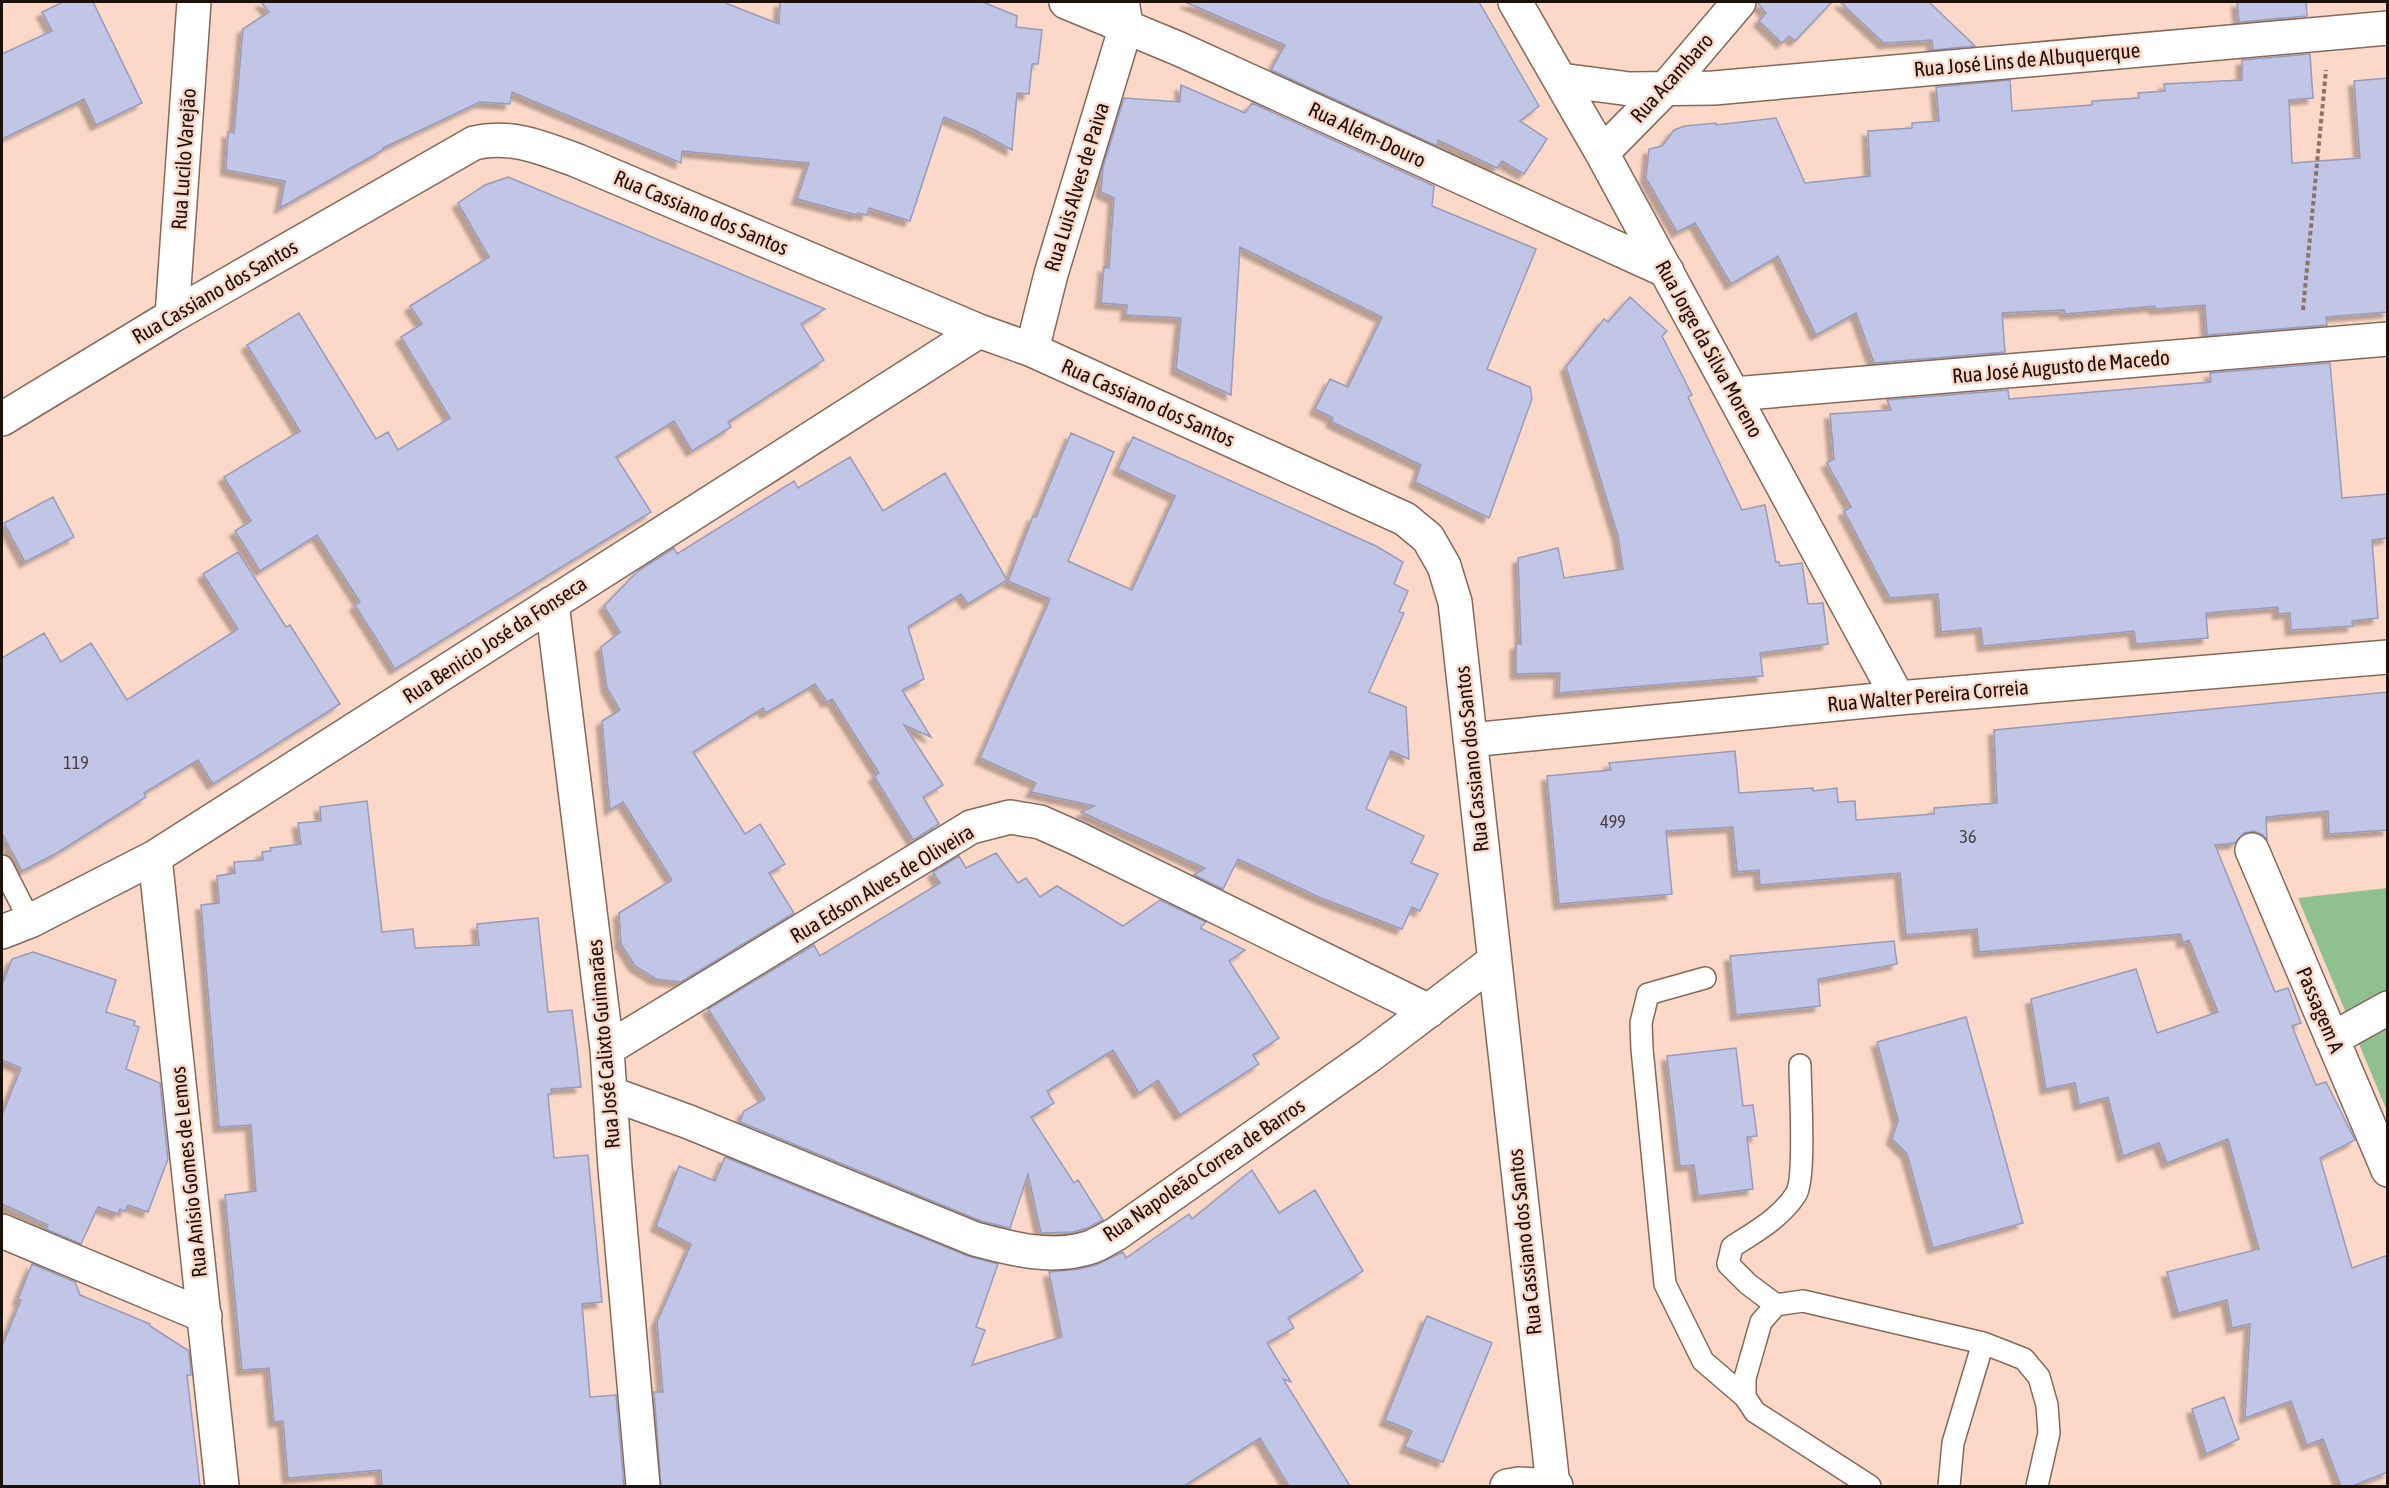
<svg xmlns="http://www.w3.org/2000/svg" width="2389" height="1488" font-family="'Asap Condensed',sans-serif">
  <defs>
    <filter id="shadow"><feDropShadow dx="-5.5" dy="5.5" stdDeviation="1.5" flood-color="#0004"/></filter>
  </defs>
  <rect width="100%" height="100%" fill="#fbd8c7"/>
  <!-- green -->
  <path fill="#8ec090" d="M2387 888V1111L2298 898Z"/>
  <!-- building -->
  <path fill="#c2c6e6" stroke="#989bba" stroke-width="1.5" filter="url(#shadow)" d="M63 2H93L142 103 96 125 84 99 2 139V54L52 31 42 12Z
    M261 2H723L779 24 780 2H983L1017 16 1016 27 1042 30 1038 64H1032L1029 94 1017 93 1012 150 977 131 944 117 910 221 869 208 867 215 858 213 857 215 797 199 809 163 682 151 681 163 512 92 510 104 480 102 383 148V150L280 208 285 181 226 170 228 132 234 133 243 29 269 12Z
    M1185 2H1479L1539 106 1520 121 1547 139 1524 174 1502 161 1497 168 1438 140 1437 146 1271 70 1285 45Z
    M1757 2H1832L1795 41 1789 36 1782 43 1759 21 1766 13Z
    M1840 2H1929L1975 46 1933 50 1932 40 1884 43Z
    M2237 2H2306L2307 16 2239 22Z
    M2310 54 2313 98 2289 100 2292 163 2360 158 2354 81 2388 78V312L2326 317 2327 325 2207 335 2205 305 2155 309V306L2065 314 2064 310 2002 313 2005 352 1874 363 1856 313 1816 335 1778 256 1731 284 1695 223 1677 232 1646 178 1649 149 1662 146 1674 130 1685 126 1716 123V125L1776 118 1805 183 1870 176 1868 131 1912 128V123L1939 121 1936 87 2010 80 2012 111 2092 105V101L2139 98 2138 93 2165 91 2164 84 2242 80V60Z
    M1181 85 1245 113 1252 103 1434 186 1432 206 1536 249 1487 369 1530 387 1532 399 1489 518 1415 482 1421 465 1332 422 1333 418 1315 409 1330 379 1348 387 1382 317 1240 247 1231 395 1176 369 1181 318 1126 315 1127 305 1101 303 1104 267 1109 268 1114 198 1101 192 1103 167 1124 98 1180 102Z
    M508 177 825 309 801 324 824 360 728 422 731 427 692 451 674 421 616 457 651 512 395 669 355 605 360 602 317 535 260 571 235 531 251 521 224 477 300 431 247 345 299 313 376 439 388 432 398 450 450 418 401 337 422 324 410 306 489 257 458 203 485 185Z
    M1630 297 1667 331 1662 336 1692 395 1688 397 1742 510 1765 505 1776 562H1779L1780 566 1802 563 1808 604 1823 603 1828 644 1760 653 1763 676 1559 693 1560 673 1516 674V644H1521L1518 558 1558 548 1564 578 1623 569 1618 536 1566 367 1604 319 1608 322Z
    M2330 363 2342 498 2388 494V538L2372 540 2378 618 2352 621 2353 626 2291 630 2290 613 2278 614V607L2206 613 2208 638 2136 644 2134 631 1983 646 1981 628 1941 632 1938 594 1890 598 1844 511 1851 507 1827 463 1834 459 1830 414 1891 410 1887 400 2008 390 2009 399 2211 382 2210 373Z
    M1071 433 1114 452 1068 561 1132 590 1175 496 1118 469 1133 437 1376 546 1403 562 1394 584 1408 591 1399 612 1404 613 1369 692 1406 707 1409 759 1391 751 1366 809 1424 836 1411 863 1438 874 1420 911 1412 907 1402 929 1321 898 1238 859 1223 889 1194 875 1205 868 1081 812 1094 806 1031 792 1036 783 980 758 1050 599 1008 581 1033 516 1036 517Z
    M850 457 883 511 945 473 1007 580 968 604 961 594 908 627 924 679 902 690 931 737 904 725 943 785 923 797 939 824 913 840 874 776 879 773 832 699 827 702 815 684 766 713 763 708 693 752 745 834 760 824 785 864 769 873 794 913 681 982 656 979 635 966 621 944 619 913 672 880 623 802 610 810 602 721 620 710 607 688 601 647 620 632 604 606 638 571 674 548 677 554 794 481 798 488Z
    M53 497 74 537 25 562 4 523Z
    M238 552 286 627 290 625 340 704 213 784 198 760 144 793 146 797 57 853 22 871 2 833V658L44 633 61 662 91 643 127 700 238 629 203 574Z
    M2388 692V830L2329 834 2328 811 2266 817 2267 840 2263 835 2254 831 2244 833 2235 843 2215 845 2275 992 2288 988 2301 1023 2292 1026 2316 1085 2326 1082 2355 1140 2320 1158 2352 1268 2388 1255V1472L2352 1486H2341L2323 1439 2307 1445 2291 1401 2245 1418 2250 1324 2232 1328 2227 1300 2178 1313 2167 1272 2259 1249 2228 1139 2167 1163 2159 1143 2123 1156 2108 1097 2079 1105 2075 1083 2046 1089 2031 999 2136 969 2157 1033 2218 1012 2189 940 2183 943 2181 934 1979 952 1977 929 1906 935 1900 873 1760 885 1759 870 1737 872 1733 827 1666 831 1672 894 1559 904 1547 776 1611 770 1609 763 1735 751 1739 793 1813 788V791L1837 788 1838 802 1855 801 1856 820 1934 814V808L1997 803 1994 730Z
    M367 801 382 932 413 929 415 948 479 945 477 924 538 918 548 1012 572 1010 578 1058 581 1087 551 1089V1094H548L554 1158 588 1155 602 1302 582 1304 590 1397 616 1395 624 1486H382L381 1470 288 1478 283 1421 274 1422 269 1368 242 1370 225 1195 256 1191 251 1125 219 1127 201 905 219 903 217 876 235 873 234 862 263 860 262 852 271 851 270 848 301 844 298 823 321 821 320 807Z
    M996 853 1018 883 1026 878 1040 897 1057 886 1123 926 1160 900 1206 922 1200 928 1245 950 1229 961 1279 1038 1253 1055 1259 1064 1180 1115 1158 1080 1139 1093 1113 1050 1047 1091 1054 1103 1031 1117 1074 1183 1078 1180 1103 1220 1087 1228 1073 1232 1041 1233 1028 1174 1010 1228 981 1221 740 1122 744 1111 765 1099 708 1009 814 945 820 956 940 883 933 872 959 856 966 868Z
    M1894 941 1897 964 1818 979 1820 1006 1736 1015 1730 956Z
    M33 952 116 980 106 1012 135 1021 134 1025 139 1027 126 1069 160 1083 168 1159 148 1212 128 1205 125 1211 120 1209 118 1214 98 1207 81 1244 46 1229 48 1225 2 1204V1115L21 1068 2 1060V985L12 959Z
    M1966 1017 2023 1223 1933 1248 1907 1154 1892 1139 1898 1120 1877 1042Z
    M1736 1048 1743 1106 1753 1105 1757 1136 1747 1137 1753 1189 1698 1196 1694 1165 1680 1166 1667 1056Z
    M725 1157 968 1256 998 1264 976 1327 985 1330 972 1365 1062 1337 1049 1272 1079 1269 1096 1265 1123 1252 1126 1258 1189 1214 1192 1219 1252 1170 1279 1213 1315 1190 1363 1271 1288 1318 1294 1328 1267 1343 1291 1382 1283 1379 1350 1486H1289L1260 1438 1184 1486H661L654 1392H663L657 1322 691 1244 656 1226 679 1166 715 1181Z
    M32 1264 75 1282 80 1295 150 1324V1326L189 1351 191 1375H187L200 1486H2V1346L21 1300 18 1299Z
    M1427 1316 1492 1343 1443 1462 1405 1447 1412 1431 1385 1420Z
    M2224 1397 2239 1439 2206 1454 2192 1409Z"/>
  <g fill="none" stroke-linecap="round" stroke-linejoin="round">
    <!-- lane casing -->
    <g stroke="#866859" stroke-width="24">
      <path id="lane" d="M2 866 30 921
        M1705 978 1648 994 1641 1023 1642 1049 1665 1284 1703 1361 1745 1397
        M1776 1305 1748 1284 1728 1264 1732 1247C1755 1232 1781 1218 1796 1194 1806 1178 1800 1089 1800 1065
        M1870 1486 1755 1412 1745 1397V1378L1761 1322 1776 1305 1803 1301 1983 1343 2024 1359 2039 1377 2047 1405 2049 1433 2037 1486
        M1949 1486 1953 1443 1983 1343"/>
    </g>
    <!-- street casing -->
    <g stroke="#866859" stroke-width="36">
      <path id="street" d="M1066 2 1177 48 1667 271
        M1515 2 1602 153 1898 698
        M1561 80 1630 89 1714 88 2388 28
        M1602 153 1666 88 1739 2
        M172 316 194 2
        M1032 350 1051 274 1126 26 1123 6
        M1734 394 2388 339
        M2 419 172 316 474 143C511 134 543 148 578 161L979 331 1032 350 1405 519 1428 538 1444 566 1455 602 1549 1449 1553 1486H1556
        M552 603 607 1049 615 1168 643 1486
        M1470 740 1898 698 2388 657
        M2252 850 2388 1170
        M155 857 222 1486
        M2 932 30 921 155 857 979 331
        M2332 1039 2388 1008
        M607 1049 971 827 1010 817 1040 822 1076 838 1429 1011
        M612 1094 689 1122 975 1239C1012 1249 1053 1260 1091 1247 1100 1244 1108 1238 1116 1234L1369 1056 1494 961
        M2 1231 205 1316
        M1507 1486 1519 1484 1553 1486"/>
    </g>
    <!-- path -->
    <path stroke="#8b7469" stroke-width="4" stroke-dasharray="4.5 3" stroke-linecap="butt" d="M2303 310 2326 70"/>
    <!-- lane -->
    <use href="#lane" stroke="#fff" stroke-width="21"/>
    <!-- street -->
    <use href="#street" stroke="#fff" stroke-width="33"/>
  </g>
  <g text-anchor="middle" stroke-width="5" stroke-linejoin="round" paint-order="stroke">
    <!-- number labels -->
    <g font-size="18" fill="#463e42">
      <text x="76" y="769">119</text>
      <text x="1613" y="828">499</text>
      <text x="1968" y="843">36</text>
    </g>
    <!-- street labels -->
    <g font-size="21" fill="#1d110c" stroke="#fbd8c7">
      <text transform="translate(2027 60) rotate(-5)" y="7">Rua José Lins de Albuquerque</text>
      <text transform="translate(1672 78) rotate(-48)" y="7">Rua Acambaro</text>
      <text transform="translate(1367 135) rotate(25)" y="7">Rua Além-Douro</text>
      <text transform="translate(184 159) rotate(-86)" y="7">Rua Lucilo Varejão</text>
      <text transform="translate(1077 187) rotate(-73)" y="7">Rua Luis Alves de Paiva</text>
      <text transform="translate(701 213) rotate(23)" y="7">Rua Cassiano dos Santos</text>
      <text transform="translate(215 292) rotate(-30)" y="7">Rua Cassiano dos Santos</text>
      <text transform="translate(1709 349) rotate(61)" y="7">Rua Jorge da Silva Moreno</text>
      <text transform="translate(2061 367) rotate(-5)" y="7">Rua José Augusto de Macedo</text>
      <text transform="translate(1148 403) rotate(24)" y="7">Rua Cassiano dos Santos</text>
      <text transform="translate(495 640) rotate(-33)" y="7">Rua Benicio José da Fonseca</text>
      <text transform="translate(1928 696) rotate(-5)" y="7">Rua Walter Pereira Correia</text>
      <text transform="translate(1472 759) rotate(-96)" y="7">Rua Cassiano dos Santos</text>
      <text transform="translate(882 884) rotate(-31)" y="7">Rua Edson Alves de Oliveira</text>
      <text transform="translate(2320 1010) rotate(67)" y="7">Passagem A</text>
      <text transform="translate(604 1044) rotate(-95)" y="7">Rua José Calixto Guimarães</text>
      <text transform="translate(1204 1170) rotate(-34)" y="7">Rua Napoleão Correa de Barros</text>
      <text transform="translate(189 1172) rotate(-96)" y="7">Rua Anísio Gomes de Lemos</text>
      <text transform="translate(1525 1242) rotate(-96)" y="7">Rua Cassiano dos Santos</text>
    </g>
  </g>
  <!-- border -->
  <rect width="2389" height="1488" fill="none" stroke="#1d110c" stroke-width="6"/>
</svg>
